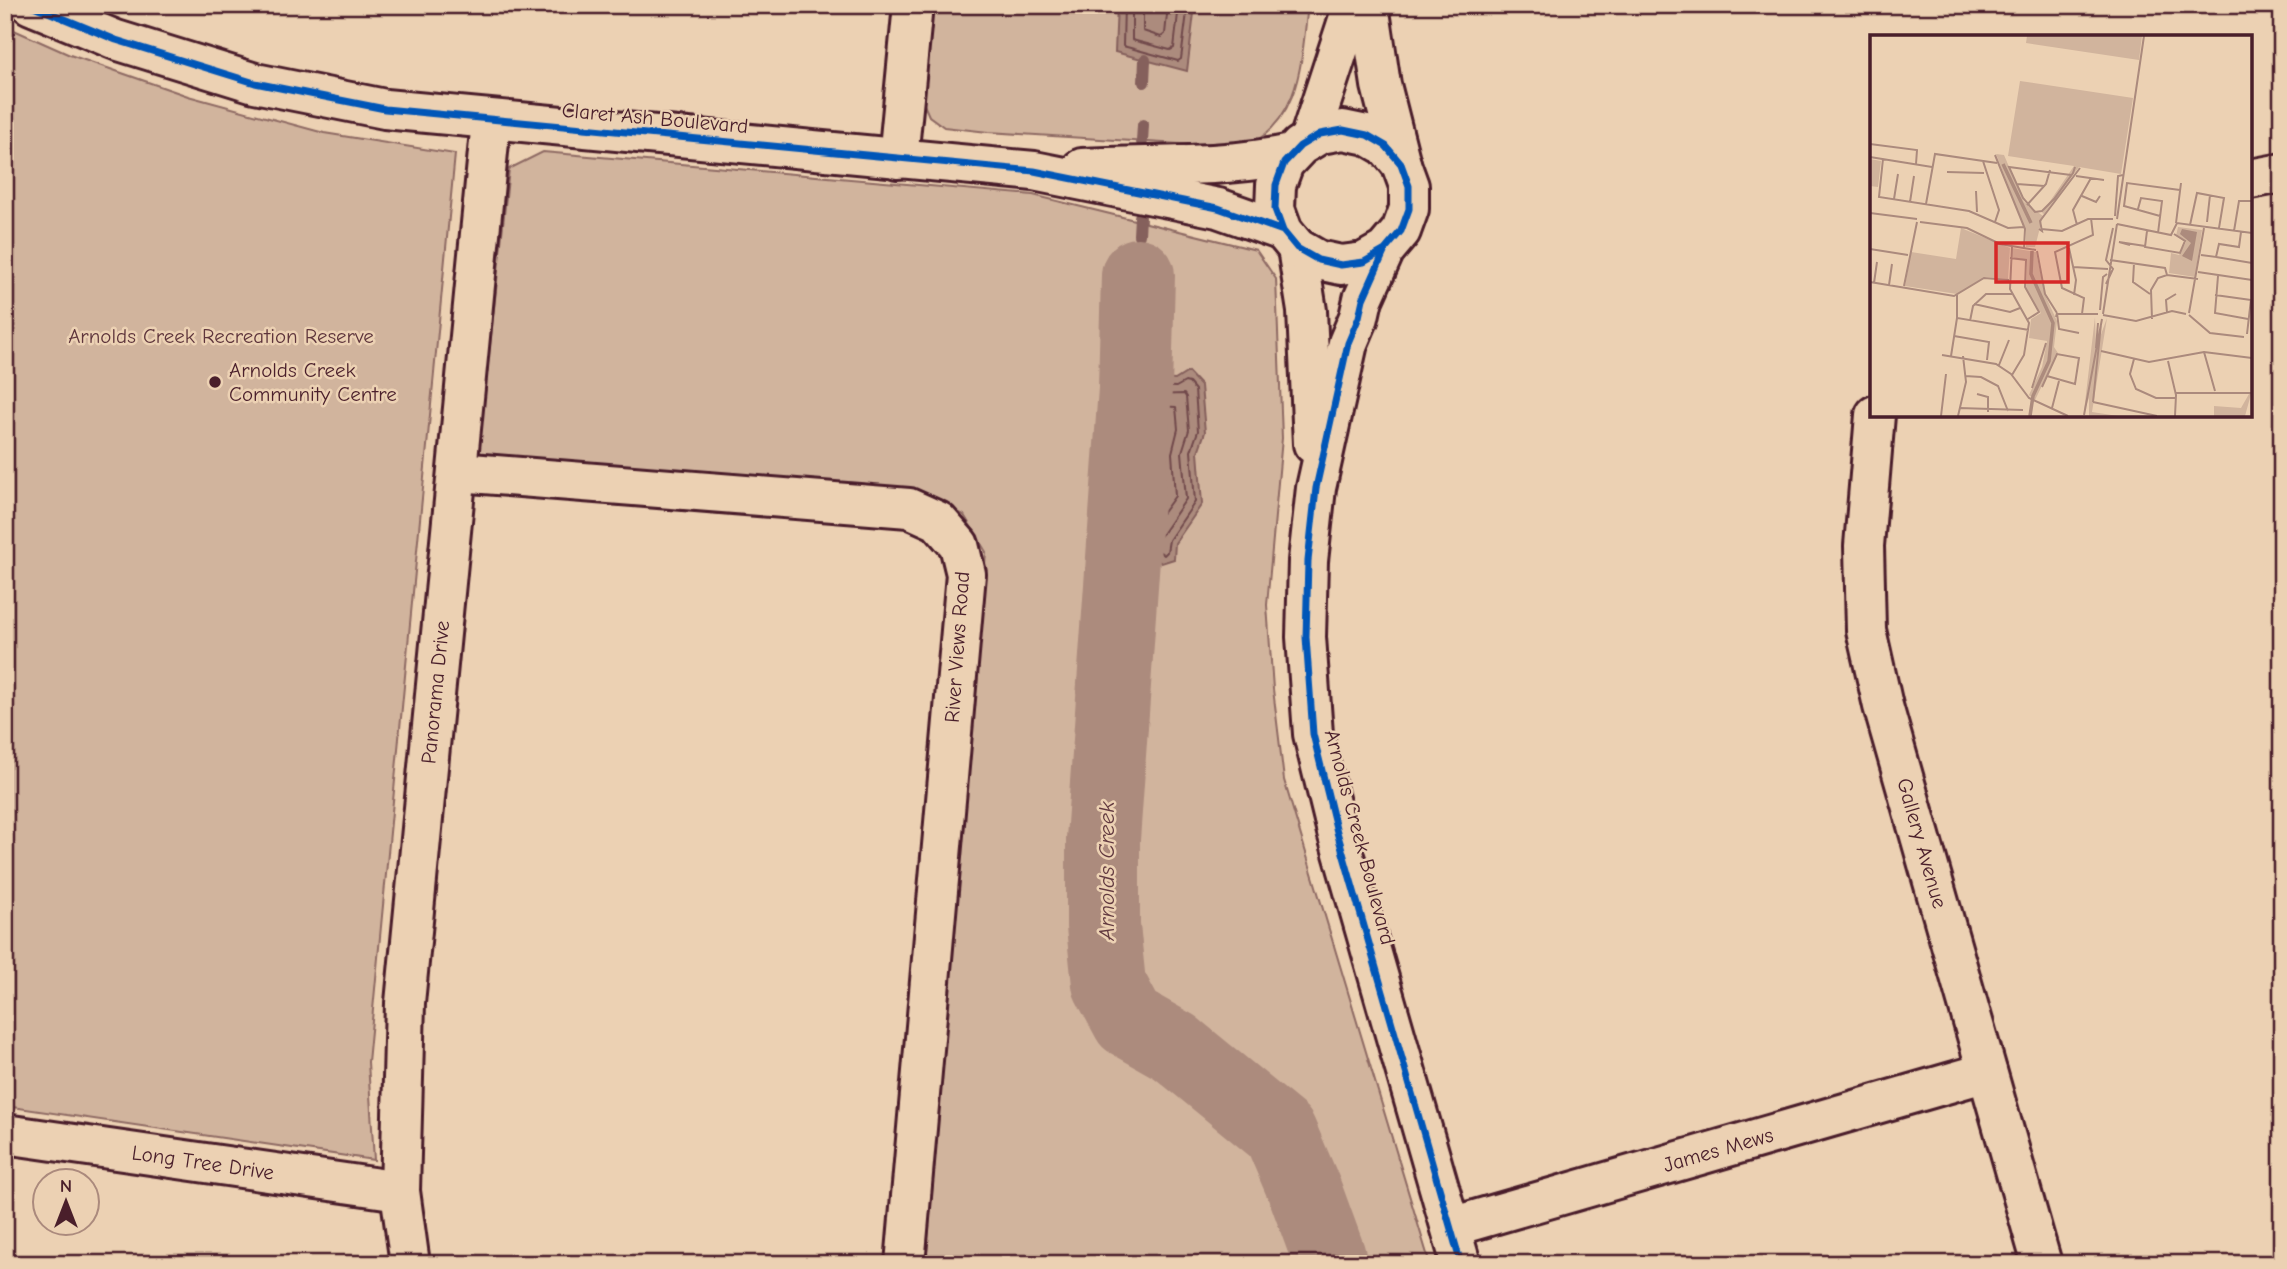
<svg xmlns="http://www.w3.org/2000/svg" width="2287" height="1269" font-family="'Comic Neue',sans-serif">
  <rect width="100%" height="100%" fill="#ecd1b3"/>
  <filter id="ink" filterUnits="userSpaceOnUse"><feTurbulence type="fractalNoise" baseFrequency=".0143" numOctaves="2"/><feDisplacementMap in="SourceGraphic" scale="14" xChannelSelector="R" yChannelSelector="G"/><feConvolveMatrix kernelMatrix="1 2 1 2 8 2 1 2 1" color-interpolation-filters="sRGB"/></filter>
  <g filter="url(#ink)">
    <!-- green -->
    <path fill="#d1b49d" stroke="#8e6a64" stroke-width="2" d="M925 5H1308C1301 61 1302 120 1244 148L988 132 944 127 929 116 919 93Z
      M5 26 70 55 188 96 324 133 455 154 368 1062 374 1160 5 1106Z
      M543 152 1033 195 1256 250 1276 279 1282 438 1267 605 1273 689 1284 780 1430 1264H926L986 552 964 515 919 493 478 457 509 169Z"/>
    <!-- water -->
    <path fill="#ac8b7d" stroke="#85605c" stroke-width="2" d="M1117 5H1195L1187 71 1115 52Z
      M1188 372 1201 386 1205 432 1198 452 1202 504 1175 543 1174 559 1161 563 1147 549 1142 558 1124 550 1114 515 1119 484 1120 422 1135 389 1144 378 1175 380Z"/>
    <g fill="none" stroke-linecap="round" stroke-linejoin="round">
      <!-- shore -->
      <path stroke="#714a4c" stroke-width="2" d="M1124 5 1123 46 1178 61 1181 59 1188 5
        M1132 5V40L1170 50 1174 48 1179 5
        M1143 5V31L1161 37 1165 34 1168 5
        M1185 382 1189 383 1195 390 1198 431 1191 451 1195 502 1169 540 1167 552 1164 555 1150 544H1144L1137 548 1130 544 1122 515 1126 485 1127 424 1141 393 1147 386 1176 387Z
        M1184 394 1186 397 1189 430 1182 452 1186 499 1160 537 1148 534 1138 536 1131 514 1134 486 1136 426 1151 395Z
        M1157 406 1176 407 1178 429 1172 453 1175 496 1154 525 1145 523 1141 513 1145 486 1146 428Z"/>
      <!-- stream -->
      <path stroke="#85605c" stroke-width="12" d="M1144 82 1145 60
        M1142 142 1143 125
        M1139 235 1140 217"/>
      <!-- river -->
      <path stroke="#ac8b7d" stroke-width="74" d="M1138 275 1135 389 1103 839V926L1109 984 1129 1021 1175 1047 1280 1133 1306 1194 1329 1257V1264"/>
      <!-- minor casing -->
      <g stroke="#4a1f2b" stroke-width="44">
        <g id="minor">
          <path d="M31 5 116 40 255 83 385 109 1034 171 1218 208 1283 231"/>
          <path d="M1369 5 1381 85 1401 164"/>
          <path d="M1309 140 1353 5"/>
          <path d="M898 159 913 5"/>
          <path d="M1082 168C1152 164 1222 169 1291 154"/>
          <path d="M2250 179 2282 173"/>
          <path d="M1297 248 1307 311 1313 444"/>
          <path d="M1385 250 1364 262 1341 265 1318 260 1297 248 1283 231 1275 209 1276 185 1284 163 1300 146 1320 134 1343 130 1367 135 1386 146 1401 164 1409 186V209L1401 231 1385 250 1363 299 1359 317 1348 343 1316 488 1308 561 1306 637 1313 734 1337 832 1461 1264"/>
          <path id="s1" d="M1875 415 1864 546 1866 630 1883 706 2042 1264"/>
          <path d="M458 472 909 508 938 521 959 545 966 574 905 1264"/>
          <path id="s2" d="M5 1134 400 1191"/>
          <path id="s3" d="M1451 1227 1987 1072"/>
          <path id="s4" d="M410 1264 400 1191 405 1003 491 121"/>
        </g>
      </g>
      <!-- minor -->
      <use href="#minor" stroke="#ecd1b3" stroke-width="38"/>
      <!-- cycleway casing -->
      <g stroke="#ecd1b3" stroke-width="11">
        <path id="cycleway" d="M31 5 116 40 255 83 385 109 1034 171 1218 208 1283 231
          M1385 250 1364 262 1341 265 1318 260 1297 248 1283 231 1275 209 1276 185 1284 163 1300 146 1320 134 1343 130 1367 135 1386 146 1401 164 1409 186V209L1401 231 1385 250 1363 299 1359 317 1348 343 1316 488 1308 561 1306 637 1313 734 1337 832 1461 1264"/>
      </g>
      <!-- cycleway -->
      <use href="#cycleway" stroke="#0057b8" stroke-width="7"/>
    </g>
  </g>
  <!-- markers -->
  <circle fill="#4a1f2b" stroke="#ecd1b3" stroke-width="2.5" cx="215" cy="382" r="7"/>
  <g text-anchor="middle" stroke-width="5" stroke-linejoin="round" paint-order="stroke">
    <!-- street labels -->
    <g font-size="21" fill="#4a1f2b" stroke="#ecd1b3">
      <text transform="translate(655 118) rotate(5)" y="7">Claret Ash Boulevard</text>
      <text transform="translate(957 647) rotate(-86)" y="7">River Views Road</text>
      <text dy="7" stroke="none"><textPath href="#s4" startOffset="574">Panorama Drive</textPath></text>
      <text transform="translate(1360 837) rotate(75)" y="7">Arnolds Creek Boulevard</text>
      <text dy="7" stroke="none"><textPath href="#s1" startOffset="436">Gallery Avenue</textPath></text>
      <text dy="7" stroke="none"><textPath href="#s3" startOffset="278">James Mews</textPath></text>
      <text dy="7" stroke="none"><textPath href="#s2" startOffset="200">Long Tree Drive</textPath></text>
    </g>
    <!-- park labels -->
    <g font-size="21" fill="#5e353c" stroke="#ecd1b3">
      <text x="221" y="343">Arnolds Creek Recreation Reserve</text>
    </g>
    <!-- poi labels -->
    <g font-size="21" fill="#4a1f2b" stroke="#ecd1b3" text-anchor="start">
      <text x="229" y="377">Arnolds Creek<tspan x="229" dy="24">Community Centre</tspan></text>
    </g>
    <!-- water labels -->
    <g font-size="23" font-style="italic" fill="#623a40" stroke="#ecd1b3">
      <text transform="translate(1106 871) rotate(-90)" y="8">Arnolds Creek</text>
    </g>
  </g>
  <!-- overview -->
  <g transform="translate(1870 35)">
    <rect width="382" height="382" fill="#ecd1b3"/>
    <path d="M157 1H272L269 25 156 8ZM150 46 263 63 251 139 209 132 174 179 172 178 204 131 138 121ZM126 119 134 120 154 167 173 181 165 212H156V197ZM0 124 11 126 8 152 0 151ZM308 192 332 195 325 242 299 238 301 218 309 220 316 207 306 201ZM91 193 140 213 138 244 116 242 87 259 35 251 41 217 86 224ZM142 213 166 217 175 260 187 286 184 312 188 318 165 365 159 360 172 332 177 306 159 303 161 284 171 278 156 255 157 225 141 222ZM225 282 226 313 237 283 222 377 248 381H219V363L214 376ZM379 359H381L375 381H344V371L371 373Z" fill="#d1b49d"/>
    <path d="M312 194 327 197 322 226 312 221 321 208 310 199Z" fill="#ac8b7d"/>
    <path fill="none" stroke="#ac8b7d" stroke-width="3.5" d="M133 129 161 188M160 381 163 361 179 326 183 288 161 239 162 216"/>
    <path fill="none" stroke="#ab8a7d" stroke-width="2" d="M0 109 47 115 46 129M125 120 155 194 154 213M0 122 62 132M13 124 9 162 99 176 138 193 154 192M113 126 129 175 125 187M77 137 114 138M201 140 139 132 153 163 165 177 172 176 184 164 203 138 205 132M206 141 234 145M147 149 174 151M106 156 107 177M212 161 226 167 230 161M24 164 28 139M40 167 44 141M56 169 65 119 127 128M157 170 176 149 180 135M268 174 271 163 292 166 288 198M0 178 47 184M245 181 248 141 253 140M290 181 254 171 257 148 310 155M247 184 274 1M50 187 97 193 130 209 166 215M337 187 340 160M306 188 311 148M247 189 301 200 307 188 382 198M207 190 203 175 221 143M320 190 327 158 354 163 349 193M169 194 172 196 170 186 210 133M171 194 192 196 218 184H243M277 196 275 212 310 218 315 206 304 199M364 196 369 166H382M260 210 249 207 275 211M142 212 140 254 159 288 154 320 142 340M199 213 206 245 204 260M0 214 38 220M167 216 175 259 187 278M331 220 346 222 349 209 369 212 371 197M346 222 382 228M140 223 156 225 155 252 169 277 158 284M240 225 295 233 297 240M264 228 263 247 280 259M203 232 238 234M328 237 382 245M348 241 345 278 378 284M0 247 84 261 114 243 139 245M4 248 7 227M236 249 243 234 236 225 243 193M19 250 22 229M34 251 47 187M87 260V283L159 295M345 260 381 265M104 269 140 277 150 273M230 275 233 242 237 239M297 278 296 265 306 259M319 278 334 193M188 279H228M212 279 214 263 192 253 185 217 223 200 221 183M233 279 247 189M233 280 266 286 302 276 316 279M319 280 340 298 374 302M186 282 187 278 189 294 209 298M282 284 281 255 288 243 297 240 328 244M100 286 103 271 116 259H142M377 299 381 264M84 301 119 307 117 325M226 313 228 288M231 316 279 327 334 317 382 323M334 317 345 356M72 320 126 329 141 339 159 363 198 381M81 321 87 283M264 324 260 339 266 354 286 363H306M298 326 306 360 305 381M129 330 139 305M95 341 111 342 128 351 138 376M172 352 187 319 209 323 205 349 177 341M162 353 176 308M306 358H382M107 359 118 362V377M223 367 231 289M223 367 287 381M89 373 153 375M182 373 189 346M214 380 232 284M71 381 76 339M88 381 96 347 93 321"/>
    <path fill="#d62828" fill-opacity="0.15" stroke="#d62828" stroke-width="3.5" d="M126 208H198V247H126Z"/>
    <rect width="382" height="382" fill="none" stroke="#4a1f2b" stroke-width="3.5"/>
  </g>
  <!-- margin -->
  <rect width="2287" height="1269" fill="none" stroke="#ecd1b3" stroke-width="28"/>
  <rect x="14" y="14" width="2259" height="1241" fill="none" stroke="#4a1f2b" stroke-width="2.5" filter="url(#ink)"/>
  <!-- north arrow -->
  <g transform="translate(66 1202)"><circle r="33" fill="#ecd1b3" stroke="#ab8a7d" stroke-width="2"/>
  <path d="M0-5L12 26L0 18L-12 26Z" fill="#4a1f2b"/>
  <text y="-10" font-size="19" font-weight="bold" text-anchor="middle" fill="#4a1f2b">N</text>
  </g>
</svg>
